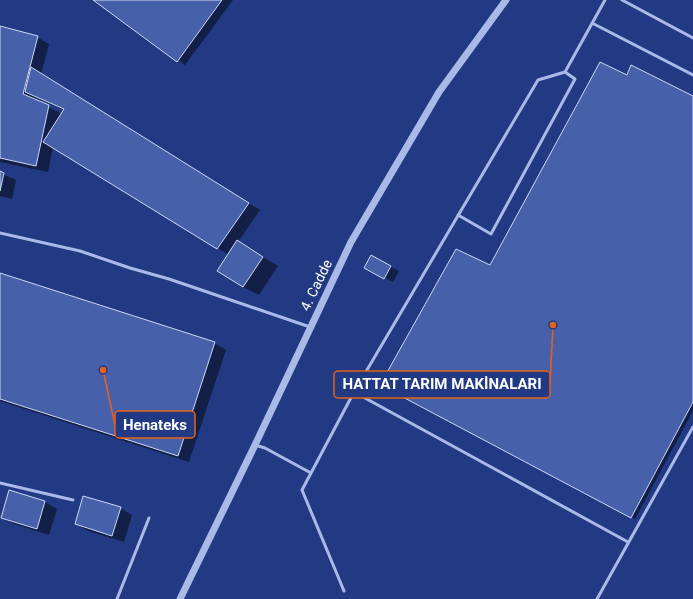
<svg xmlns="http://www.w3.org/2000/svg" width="693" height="599" font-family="Roboto,sans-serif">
  <rect width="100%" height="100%" fill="#223a83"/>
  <!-- shadow -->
  <path fill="#0007" fill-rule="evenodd" d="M94 0H233L185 65Z
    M0 27 37 37 49 44 41 74 260 210 238 242 278 266 259 295 243 287 229 255 53 147 48 172 0 162ZM36 98 38 99 65 110 59 119 60 113 35 100Z
    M627 76 693 98V411L635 519 382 384 490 266Z
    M0 173 16 180 12 199 0 196Z
    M371 256 399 271 393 282 365 267Z
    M0 274 214 343 226 350 189 462 0 401Z
    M10 492 45 502 57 509 49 535 14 524 2 518Z
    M120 508 132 515 124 542 88 531 76 524Z"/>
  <!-- building -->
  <path fill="#4661aa" stroke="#ced8f6" d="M93 0H222L177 62Z
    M0 26 38 36 23 94 49 105 36 166 0 158Z
    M600 62 627 75 631 65 693 96V402L631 518 380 385 456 249 490 265Z
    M31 67 249 203 217 249 43 142 64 109 25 92Z
    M0 171 4 173 0 191Z
    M237 240 263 257 243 287 217 271Z
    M371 255 391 266 384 279 364 268Z
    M0 273 215 342 178 456 0 399Z
    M9 490 45 501 37 529 1 518Z
    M83 496 121 507 112 536 75 524Z"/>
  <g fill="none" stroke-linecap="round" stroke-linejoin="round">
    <!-- service -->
    <path stroke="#aabae8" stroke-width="3" d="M622 0 693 38
      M592 23 693 75
      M458 215 491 234 575 79 565 72
      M0 233 80 251 130 268 169 279 310 327
      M354 392 628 542
      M255 445 265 448 311 473
      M0 483 73 500
      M344 591 302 490 354 392 538 80 565 72 605 0
      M117 599 149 518
      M597 599 693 427"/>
    <!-- tertiary -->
    <path stroke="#aabae8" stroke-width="7" d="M180 599 255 445 351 242 439 92 506 0"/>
  </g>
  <g text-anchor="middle" stroke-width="4" stroke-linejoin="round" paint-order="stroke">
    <!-- street labels -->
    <g font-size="14" fill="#fff" stroke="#223a83">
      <text transform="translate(316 285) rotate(-64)" y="5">4. Cadde</text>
    </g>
  </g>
  <!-- callouts -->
  <path fill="none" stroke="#e96118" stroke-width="1.5" d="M553 325L550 384M103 370L115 425"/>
  <g fill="#e96118" stroke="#223a83" stroke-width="1.5">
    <circle cx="553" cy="325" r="4"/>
    <circle cx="103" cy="370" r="4"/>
  </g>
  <g fill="#223a83" stroke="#e96118" stroke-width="1.5">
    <rect x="334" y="371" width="216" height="27" rx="4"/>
    <rect x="115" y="411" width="80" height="27" rx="4"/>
  </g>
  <g font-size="15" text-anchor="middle" font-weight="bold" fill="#fff">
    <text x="442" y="389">HATTAT TARIM MAKİNALARI</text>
    <text x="155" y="430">Henateks</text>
  </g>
</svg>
